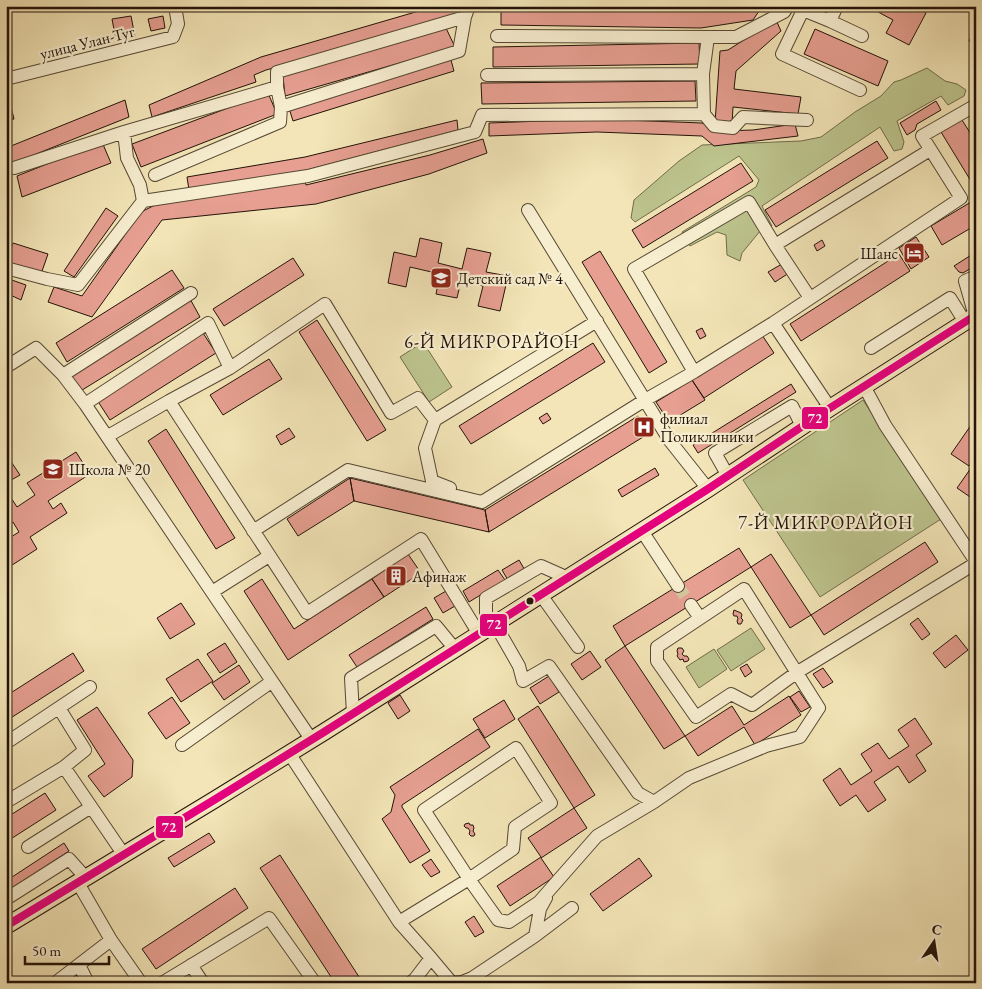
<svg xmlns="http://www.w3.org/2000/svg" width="982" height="989" font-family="'EB Garamond',serif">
  <rect width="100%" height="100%" fill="#f3e5b7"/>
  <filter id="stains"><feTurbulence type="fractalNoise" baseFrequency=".004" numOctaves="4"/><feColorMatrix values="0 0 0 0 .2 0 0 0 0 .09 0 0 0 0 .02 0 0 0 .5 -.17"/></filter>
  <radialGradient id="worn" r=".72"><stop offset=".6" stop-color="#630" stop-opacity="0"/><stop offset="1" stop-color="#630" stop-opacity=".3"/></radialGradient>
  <!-- green -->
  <path fill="#bdc48d" stroke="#706c4a" d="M927 68 945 81 957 84 966 90 964 96 948 105 941 96 897 121 904 142 902 149 894 151 880 127 762 206 772 226 761 230 742 253 740 261 727 255 726 235 717 232 690 246 682 232 756 187 759 180 739 156 635 222 631 218 634 200 679 161 702 145 801 141 821 137 855 112 881 96 894 82 901 80Z
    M423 342 452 387 429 402 400 357Z
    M863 400 941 519 820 597 743 480Z
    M751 628 765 649 731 671 717 650Z
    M714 649 727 669 699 688 686 667Z"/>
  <!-- building -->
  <path fill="#e69f91" stroke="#221308" d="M436 6H455L457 18 266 70 254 75 256 82 152 117 149 105 261 57Z
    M501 6H761V8L753 20 701 28 501 25Z
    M867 6H914L926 13 909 45 886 33 893 20Z
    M131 16 135 37 116 40 112 19Z
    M163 16 165 28 151 31 148 19Z
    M776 20 781 31 736 71 734 89 801 97 798 114 733 107 732 124 715 123 720 51 728 50Z
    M445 26 455 47 285 96 283 76Z
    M976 26V44L969 41Z
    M815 29 888 61 878 86 804 54Z
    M699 43 700 64 493 67V47Z
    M451 60 454 71 293 121 289 108Z
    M695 81 696 101 482 104 481 83Z
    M268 93 277 114 141 167 132 144Z
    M6 95H8L14 119 6 121Z
    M125 100 129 117 6 166V148Z
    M936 101 941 110 917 124 915 130 907 135 900 123Z
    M598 119 702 123 720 131 753 130 795 124 798 136 714 146 702 136 597 132 489 136V123Z
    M457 120 458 130 307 170 189 190 187 177 305 157Z
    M962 120 976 142V185L974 186 941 132Z
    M483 139 487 153 429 174 316 204 162 220 92 317 48 302 54 287 82 296 141 212 155 205 304 180 306 185 430 155Z
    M877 141 888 158 776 227 765 210Z
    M102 142 111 163 22 197 17 176Z
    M741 163 753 181 643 248 632 230Z
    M976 199V225L942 245 931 226Z
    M106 208 118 216 74 277 64 271Z
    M916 237 929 257 911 269 899 248Z
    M420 238 442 243 438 263 462 269 467 248 491 253 486 272 508 276 500 311 478 306 483 286 461 281 457 298 436 294 440 274 410 267 406 287 388 283 394 252 416 257Z
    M822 240 825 246 817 251 814 245Z
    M13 243 48 254 41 274 6 263V252L10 253Z
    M600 251 667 362 649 373 582 262Z
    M976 252V265L963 273 959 272 954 266Z
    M899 254 910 271 801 341 790 324Z
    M293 258 304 275 224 326 213 309Z
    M782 264 789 273 775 282 768 272Z
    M172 270 184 288 67 362 56 343Z
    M6 278 26 285 21 300 6 293Z
    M189 297 200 317 79 392 69 374Z
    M317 320 386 430 367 441 299 332Z
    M702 328 706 336 700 339 696 331Z
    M203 333 216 353 110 420 97 400Z
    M762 335 774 353 704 398 692 380Z
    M593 343 605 362 471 444 459 426Z
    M269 359 282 379 223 415 210 395Z
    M692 380 705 400 669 422 656 402Z
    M791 384 796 392 698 453 693 445Z
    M547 413 551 419 543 424 539 418Z
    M638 416 648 434 489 532 485 510Z
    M976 418V457L969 466 951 454Z
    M289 428 295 437 281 445 276 436Z
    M166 429 235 538 216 549 148 441Z
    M76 452 90 474 48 501 53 509 61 503 67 513 30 537 37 549 6 569V540L19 532 13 522 6 527V516L7 515 6 514V490L17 507 35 495 27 483Z
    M6 454 20 475 6 483Z
    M655 468 659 475 622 497 618 490Z
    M971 468 976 471V501L957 488Z
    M350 478 354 501 298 536 287 519Z
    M350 478 485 510 489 532 354 501Z
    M925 542 938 562 824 635 811 615Z
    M739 548 751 567 625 646 613 626Z
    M408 554 421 573 384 597 372 579Z
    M771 554 811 615 790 628 751 567Z
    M519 560 526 572 509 582 502 570Z
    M498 570 505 580 469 602 463 591Z
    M262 579 294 629 372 579 384 597 288 660 244 591Z
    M446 591 455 606 443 613 434 598Z
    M181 603 195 624 170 639 157 618Z
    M426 607 433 619 357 667 349 655Z
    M734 610 741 613 742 615 741 618 743 620 741 624H738L737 621 738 619 737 616H734L733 614Z
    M918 618 930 634 922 640 910 624Z
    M956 635 968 650 945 668 933 653Z
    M225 643 237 662 220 673 207 654Z
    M625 646 685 736 664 749 605 660Z
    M678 648H682L684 651 682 654 684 656H687L689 659 688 661 684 662 683 659 680 660 677 656 678 654 677 651Z
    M590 651 601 667 582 680 571 664Z
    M73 653 84 671 6 721V696Z
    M198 659 213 681 181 702 166 679Z
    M747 664 752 672 745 677 740 668Z
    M239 665 250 682 224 700 212 683Z
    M823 668 833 682 823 688 813 674Z
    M549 676 559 692 540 704 530 688Z
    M799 691 810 707 801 712 790 697Z
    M400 695 410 711 398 719 388 703Z
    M789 696 801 715 755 745 744 727 698 756 685 736 732 706 744 725Z
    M172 697 190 723 166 739 148 713Z
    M504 700 515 719 485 738 473 719Z
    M538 706 595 795 574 808 518 719Z
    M97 707 133 760 132 777 104 797 88 776 105 764 77 720Z
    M915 718 932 744 916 755 926 771 909 783 898 766 874 782 886 800 868 812 856 795 840 806 823 780 840 768 851 785 872 771 861 754 878 743 889 759 909 746 898 730Z
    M478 729 490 747 402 805V807L430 851 410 863 382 819 391 812 395 795 390 787Z
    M45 793 56 810 6 842V818Z
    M574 808 587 828 541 858 554 877 510 906 497 886 541 857 528 838Z
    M469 823 470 825H473L474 828 473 831 475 834 474 836H471L469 834 470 831 468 828H466L464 826 465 824Z
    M209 833 215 842 174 867 168 858Z
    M64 843 69 851 6 892V881Z
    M280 855 363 983H335L260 868Z
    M639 858 652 876 603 911 590 894Z
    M431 859 440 872 431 877 422 865Z
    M235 888 248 908 156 969 142 949Z
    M474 916 484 932 475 937 465 922Z"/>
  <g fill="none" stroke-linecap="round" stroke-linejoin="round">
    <!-- minor-tunnel -->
    <path stroke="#d4c69d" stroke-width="12" stroke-dasharray="12 6" stroke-linecap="butt" d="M678 586 691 605"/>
    <!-- minor casing -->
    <g stroke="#564834" stroke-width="14">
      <path id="minor" d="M837 6 830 21 862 36
        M830 21 803 10 782 54 860 90
        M497 36 708 37
        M703 74 708 37H736L784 12 788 6
        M6 79 173 37 178 24 175 6
        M281 107 459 51 465 17
        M704 114 714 126 733 128 743 117 807 120
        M14 168 124 132 277 87V72L465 17 469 6
        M155 175 280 122 281 107 277 87
        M143 201 308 176 475 132 482 115 704 114 703 74 487 75
        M528 210 670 441 708 489
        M775 245 810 298
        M6 268 47 279 78 285 143 201 140 185 127 158 124 132
        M975 316 965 281 976 276
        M773 323 830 408
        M871 348 950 298 965 322
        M6 367 36 348 63 375 85 404 311 739
        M694 372 634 269 749 202 775 245 930 150
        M63 375 191 293
        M864 386 885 425 976 562
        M169 401 307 613 421 539 479 634
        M85 404 208 323 230 368
        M435 420 597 321
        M108 436 169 401 230 368 325 304 391 413 418 398 435 420 425 448 432 481 450 488
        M728 476 715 453 792 406 802 426
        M253 531 348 470 482 502 645 400 694 372 773 323 961 198 922 136 976 105
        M642 531 678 586
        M212 592 269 556
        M541 595 578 647
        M691 605 700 618
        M495 624 519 666 523 681 549 666 638 793 654 802
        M486 630V598L541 566 568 578
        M59 708 85 750 64 767
        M353 714 351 678 436 626 455 649
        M6 743 90 687
        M182 745 271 682
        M289 753 399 922 469 879 513 849 515 827 551 803 516 748 424 810 469 879 498 920 509 922 539 902 597 836 654 802 689 778 766 746 800 737 819 708 744 589 657 647V661L696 717 731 694 752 705 796 673 976 563
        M6 802 64 767 124 855
        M28 847 91 807
        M78 883 111 940 141 983
        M6 899 69 859 86 878
        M399 922 431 958 452 983 462 982 472 978 535 936 572 908
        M535 936 540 909 546 898
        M79 965 88 983
        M191 965 203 983
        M55 983 111 940
        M162 983 269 918 315 983
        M410 983 415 979 431 958"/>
    </g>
    <!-- major casing -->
    <g stroke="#221308" stroke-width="18">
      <path id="major" d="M6 926 214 800 324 732 708 489 830 408 976 315"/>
    </g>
    <!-- minor -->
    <use href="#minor" stroke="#f7eed0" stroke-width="12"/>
    <!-- major -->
    <use href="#major" stroke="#f3e5b7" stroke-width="16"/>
    <!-- bus-1 casing -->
    <g stroke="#f7eed0" stroke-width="11">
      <path id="bus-1" d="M6 926 214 800 324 732 708 489 830 408 976 315"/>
    </g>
    <!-- bus-1 -->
    <use href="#bus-1" stroke="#e5007d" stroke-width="8"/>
  </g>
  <!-- icons -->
  <defs>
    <g id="hotel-square" transform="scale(1.125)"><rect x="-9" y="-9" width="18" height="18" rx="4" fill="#8f2418" stroke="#f7eed0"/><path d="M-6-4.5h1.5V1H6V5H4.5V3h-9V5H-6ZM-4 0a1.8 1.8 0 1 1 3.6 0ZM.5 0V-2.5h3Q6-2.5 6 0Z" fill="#fff"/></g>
    <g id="school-square" transform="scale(1.125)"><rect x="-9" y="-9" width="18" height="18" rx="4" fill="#8f2418" stroke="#f7eed0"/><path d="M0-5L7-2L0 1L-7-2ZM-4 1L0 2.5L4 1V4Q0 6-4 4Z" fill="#fff"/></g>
    <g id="hospital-square" transform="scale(1.125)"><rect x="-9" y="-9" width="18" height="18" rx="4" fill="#8f2418" stroke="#f7eed0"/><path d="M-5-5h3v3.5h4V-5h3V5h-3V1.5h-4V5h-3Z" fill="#fff"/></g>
    <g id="building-square" transform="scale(1.125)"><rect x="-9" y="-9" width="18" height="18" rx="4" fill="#8f2418" stroke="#f7eed0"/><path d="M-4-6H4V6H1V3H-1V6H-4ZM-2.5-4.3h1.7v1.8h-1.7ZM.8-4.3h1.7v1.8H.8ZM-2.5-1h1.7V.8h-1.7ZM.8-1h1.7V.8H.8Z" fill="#fff"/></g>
  </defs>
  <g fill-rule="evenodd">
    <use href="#hotel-square" x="914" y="253"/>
    <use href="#school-square" x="441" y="278"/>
    <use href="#hospital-square" x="644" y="427"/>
    <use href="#school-square" x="53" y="469"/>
    <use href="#building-square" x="396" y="576"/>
  </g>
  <!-- markers -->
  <circle fill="#221308" stroke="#f7eed0" stroke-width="2" cx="530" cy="601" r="4.5"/>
  <g text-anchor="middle" stroke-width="4.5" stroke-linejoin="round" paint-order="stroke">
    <!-- street labels -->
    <g font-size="16" fill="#221308" stroke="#f7eed0">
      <text transform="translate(87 42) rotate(-14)" y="6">улица Улан-Туг</text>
    </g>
    <!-- poi labels -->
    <g font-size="16" fill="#221308" stroke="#f7eed0" text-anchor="start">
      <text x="898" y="259" text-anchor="end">Шанс</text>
      <text x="457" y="284">Детский сад № 4</text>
      <text x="660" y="424">филиал<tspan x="660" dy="18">Поликлиники</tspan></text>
      <text x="69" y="475">Школа № 20</text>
      <text x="412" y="582">Афинаж</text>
    </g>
    <!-- neighbourhood labels -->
    <g font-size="18" letter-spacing="1" fill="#221308" stroke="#f7eed0">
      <text x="492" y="348">6-Й МИКРОРАЙОН</text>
      <text x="826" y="529">7-Й МИКРОРАЙОН</text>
    </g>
  </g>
  <g stroke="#f7eed0" stroke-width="2">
    <rect x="801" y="406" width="28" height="24" rx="5" fill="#e5007d"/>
    <rect x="479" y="613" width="29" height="24" rx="5" fill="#e5007d"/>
    <rect x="155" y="815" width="29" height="24" rx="5" fill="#e5007d"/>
  </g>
  <g font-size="14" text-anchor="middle" font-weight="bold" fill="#fff">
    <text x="815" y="423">72</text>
    <text x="494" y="629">72</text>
    <text x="169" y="832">72</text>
  </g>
  <!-- margin -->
  <rect width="982" height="989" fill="none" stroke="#f3e5b7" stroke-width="25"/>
  <rect x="8" y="8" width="967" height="974" fill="none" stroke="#221308" stroke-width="2.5"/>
  <rect x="12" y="12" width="957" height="964" fill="none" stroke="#221308"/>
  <!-- north arrow -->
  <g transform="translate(934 942) rotate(13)" stroke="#f7eed0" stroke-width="4" paint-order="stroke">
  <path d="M0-4L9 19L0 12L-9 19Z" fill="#221308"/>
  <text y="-8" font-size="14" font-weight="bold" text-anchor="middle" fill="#221308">С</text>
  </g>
  <!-- scale -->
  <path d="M25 956v8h84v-8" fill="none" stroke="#221308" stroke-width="2.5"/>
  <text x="32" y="956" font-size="15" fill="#221308" stroke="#f7eed0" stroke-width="4" paint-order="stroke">50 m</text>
  <rect width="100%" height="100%" filter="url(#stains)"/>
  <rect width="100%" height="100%" fill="url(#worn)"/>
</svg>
